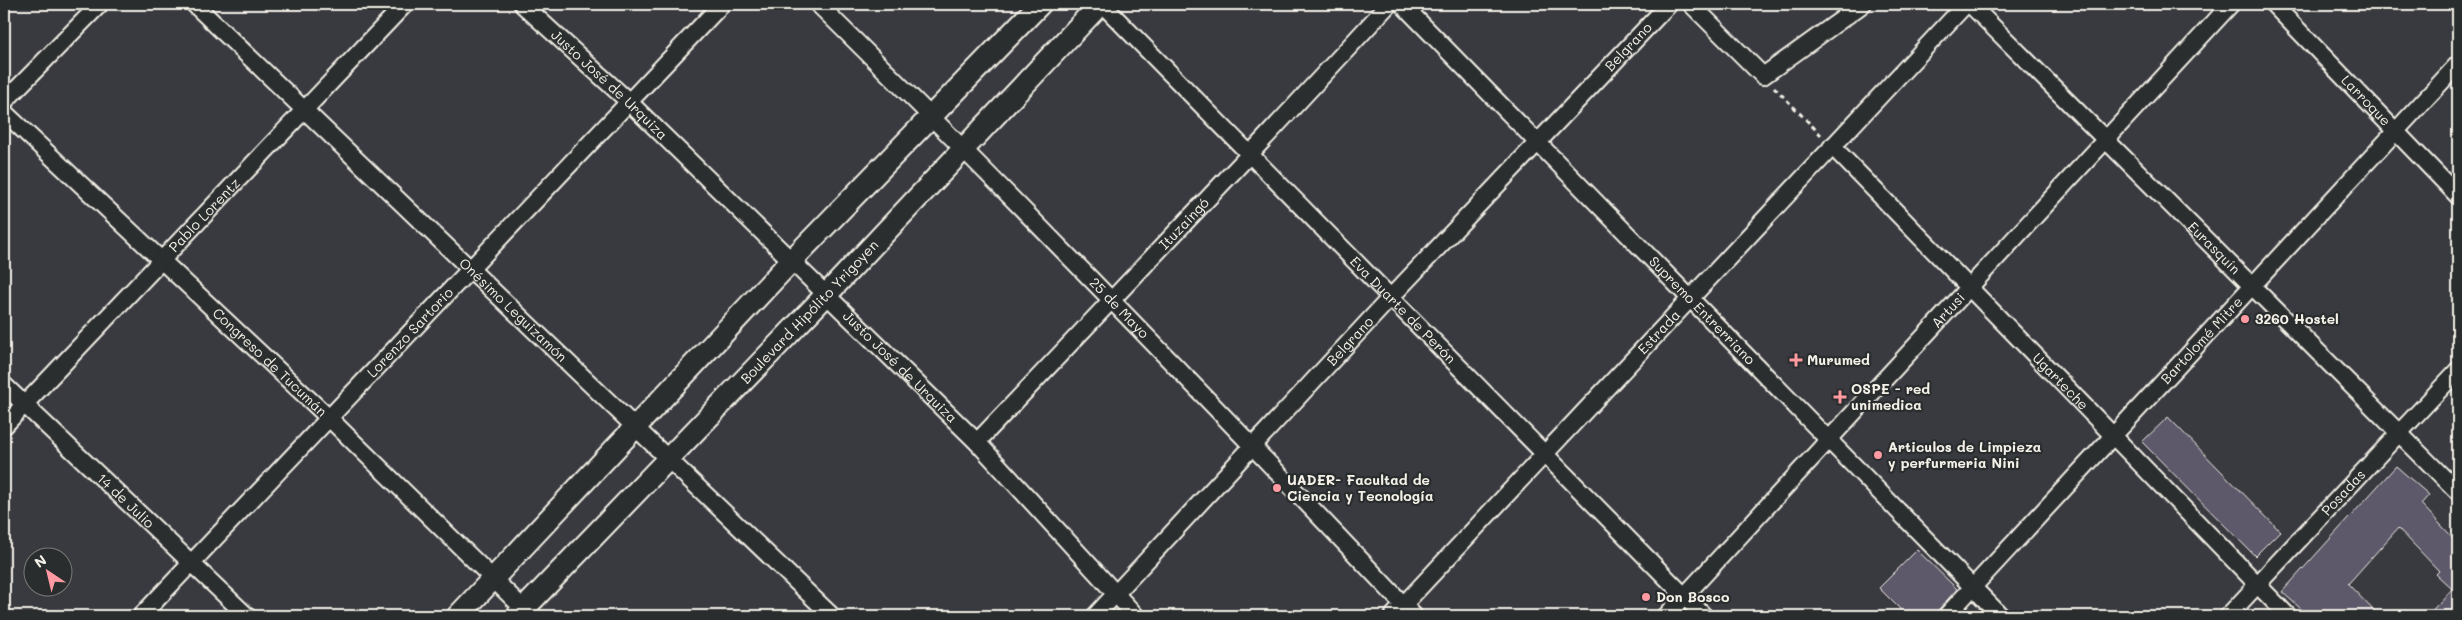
<svg xmlns="http://www.w3.org/2000/svg" width="2462" height="620" font-family="Mali,sans-serif">
  <rect width="100%" height="100%" fill="#393a40"/>
  <filter id="ink" filterUnits="userSpaceOnUse"><feTurbulence type="fractalNoise" baseFrequency=".02" numOctaves="2"/><feDisplacementMap in="SourceGraphic" scale="10" xChannelSelector="R" yChannelSelector="G"/><feConvolveMatrix kernelMatrix="1 2 1 2 8 2 1 2 1" color-interpolation-filters="sRGB"/></filter>
  <g filter="url(#ink)">
    <!-- building -->
    <path fill="#5d596b" stroke="#f4f1e8" d="M2168 417 2280 531 2255 556 2142 442Z
      M2396 466 2429 495 2421 504 2458 543V616H2427L2452 589 2436 574 2439 571 2398 528 2348 584 2379 616H2309L2282 592Z
      M1917 550 1957 589 1939 609 1936 616H1907L1879 588Z"/>
    <g fill="none" stroke-linecap="round" stroke-linejoin="round">
      <!-- minor casing -->
      <g stroke="#f4f1e8" stroke-width="20">
        <g id="minor">
          <path id="s1" d="M194 4 832 616"/>
          <path id="s2" d="M522 4 628 101 977 442 1136 616"/>
          <path id="s3" d="M818 4C1021 204 1218 409 1414 616"/>
          <path id="s4" d="M1102 4 1704 616"/>
          <path id="s5" d="M1402 4 2001 616"/>
          <path d="M1691 4 1763 76 1863 4"/>
          <path id="s6" d="M1970 4 2458 492"/>
          <path id="s7" d="M2273 4 2458 196"/>
          <path d="M4 102 100 4"/>
          <path id="s8" d="M4 112 329 418 531 616"/>
          <path id="s9" d="M1832 146 2288 616"/>
          <path id="s10" d="M4 385 247 616"/>
          <path id="s11" d="M4 426 405 4"/>
          <path id="s12" d="M977 442 1250 154 1389 4"/>
          <path id="s13" d="M141 616 722 4"/>
          <path id="s14" d="M1095 616 1391 297 1669 4"/>
          <path id="s15" d="M1393 616 1966 4"/>
          <path id="s16" d="M1666 616 2231 4"/>
          <path id="s17" d="M1946 616 2458 64"/>
          <path id="s18" d="M2228 616 2458 370"/>
        </g>
      </g>
      <!-- major casing -->
      <g stroke="#f4f1e8" stroke-width="25">
        <g id="major">
          <path d="M458 616 792 260 1040 4"/>
          <path id="s19" d="M517 616 827 294 1100 4"/>
        </g>
      </g>
      <!-- path -->
      <path stroke="#f4f1e8" stroke-width="3" stroke-dasharray="5 4" stroke-linecap="butt" d="M1774 87 1821 135"/>
      <!-- minor -->
      <use href="#minor" stroke="#2a2d2e" stroke-width="16"/>
      <!-- major -->
      <use href="#major" stroke="#2a2d2e" stroke-width="21"/>
    </g>
  </g>
  <!-- markers -->
  <g fill="#ff9aa2" stroke="#2a2d2e" stroke-width="2">
    <circle cx="2245" cy="319" r="5"/>
    <path d="M1793.5 352.5h5v5h5v5h-5v5h-5v-5h-5v-5h5z"/>
    <path d="M1837.5 389.5h5v5h5v5h-5v5h-5v-5h-5v-5h5z"/>
    <circle cx="1878" cy="455" r="5"/>
    <circle cx="1277" cy="488" r="5"/>
    <circle cx="1646" cy="597" r="5"/>
  </g>
  <g text-anchor="middle" stroke-width="4.5" stroke-linejoin="round" paint-order="stroke">
    <!-- street labels -->
    <g font-size="14" fill="#f4f1e8" stroke="#2a2d2e">
      <text dy="5" stroke="none"><textPath href="#s14" startOffset="780">Belgrano</textPath></text>
      <text dy="5" stroke="none"><textPath href="#s2" startOffset="119">Justo José de Urquiza</textPath></text>
      <text dy="5" stroke="none"><textPath href="#s7" startOffset="134">Larroque</textPath></text>
      <text dy="5" stroke="none"><textPath href="#s11" startOffset="291">Pablo Lorentz</textPath></text>
      <text dy="5" stroke="none"><textPath href="#s12" startOffset="301">Ituzaingó</textPath></text>
      <text dy="5" stroke="none"><textPath href="#s6" startOffset="345">Eurasquín</textPath></text>
      <text dy="5" stroke="none"><textPath href="#s3" startOffset="428">25 de Mayo</textPath></text>
      <text dy="5" stroke="none"><textPath href="#s1" startOffset="442">Onésimo Leguizamón</textPath></text>
      <text dy="5" stroke="none"><textPath href="#s4" startOffset="429">Eva Duarte de Perón</textPath></text>
      <text dy="5" stroke="none"><textPath href="#s5" startOffset="429">Supremo Entrerriano</textPath></text>
      <text dy="5" stroke="none"><textPath href="#s16" startOffset="416">Artusi</textPath></text>
      <text dy="5" stroke="none"><textPath href="#s19" startOffset="422">Boulevard Hipólito Yrigoyen</textPath></text>
      <text dy="5" stroke="none"><textPath href="#s13" startOffset="391">Lorenzo Sartorio</textPath></text>
      <text dy="5" stroke="none"><textPath href="#s15" startOffset="389">Estrada</textPath></text>
      <text dy="5" stroke="none"><textPath href="#s17" startOffset="376">Bartolomé Mitre</textPath></text>
      <text dy="5" stroke="none"><textPath href="#s14" startOffset="375">Belgrano</textPath></text>
      <text dy="5" stroke="none"><textPath href="#s8" startOffset="365">Congreso de Tucumán</textPath></text>
      <text dy="5" stroke="none"><textPath href="#s2" startOffset="524">Justo José de Urquiza</textPath></text>
      <text dy="5" stroke="none"><textPath href="#s9" startOffset="328">Ugarteche</textPath></text>
      <text dy="5" stroke="none"><textPath href="#s18" startOffset="169">Posadas</textPath></text>
      <text dy="5" stroke="none"><textPath href="#s10" startOffset="168">14 de Julio</textPath></text>
    </g>
    <!-- poi labels -->
    <g font-size="14" font-weight="bold" fill="#f4f1e8" stroke="#2a2d2e" text-anchor="start">
      <text x="2255" y="324">3260 Hostel</text>
      <text x="1807" y="365">Murumed</text>
      <text x="1851" y="394">OSPE - red<tspan x="1851" dy="16">unimedica</tspan></text>
      <text x="1888" y="452">Articulos de Limpieza<tspan x="1888" dy="16">y perfurmeria Nini</tspan></text>
      <text x="1287" y="485">UADER- Facultad de<tspan x="1287" dy="16">Ciencia y Tecnología</tspan></text>
      <text x="1656" y="602">Don Bosco</text>
    </g>
  </g>
  <!-- margin -->
  <rect width="2462" height="620" fill="none" stroke="#2a2d2e" stroke-width="20"/>
  <rect x="10" y="10" width="2442" height="600" fill="none" stroke="#f4f1e8" stroke-width="2" filter="url(#ink)"/>
  <!-- north arrow -->
  <g transform="translate(48 572) rotate(325)"><circle r="24" fill="#2a2d2e" stroke="#7b7b78"/>
  <path d="M0-4L9 19L0 12L-9 19Z" fill="#ff9aa2"/>
  <text y="-8" font-size="14" font-weight="bold" text-anchor="middle" fill="#f4f1e8">N</text>
  </g>
</svg>
